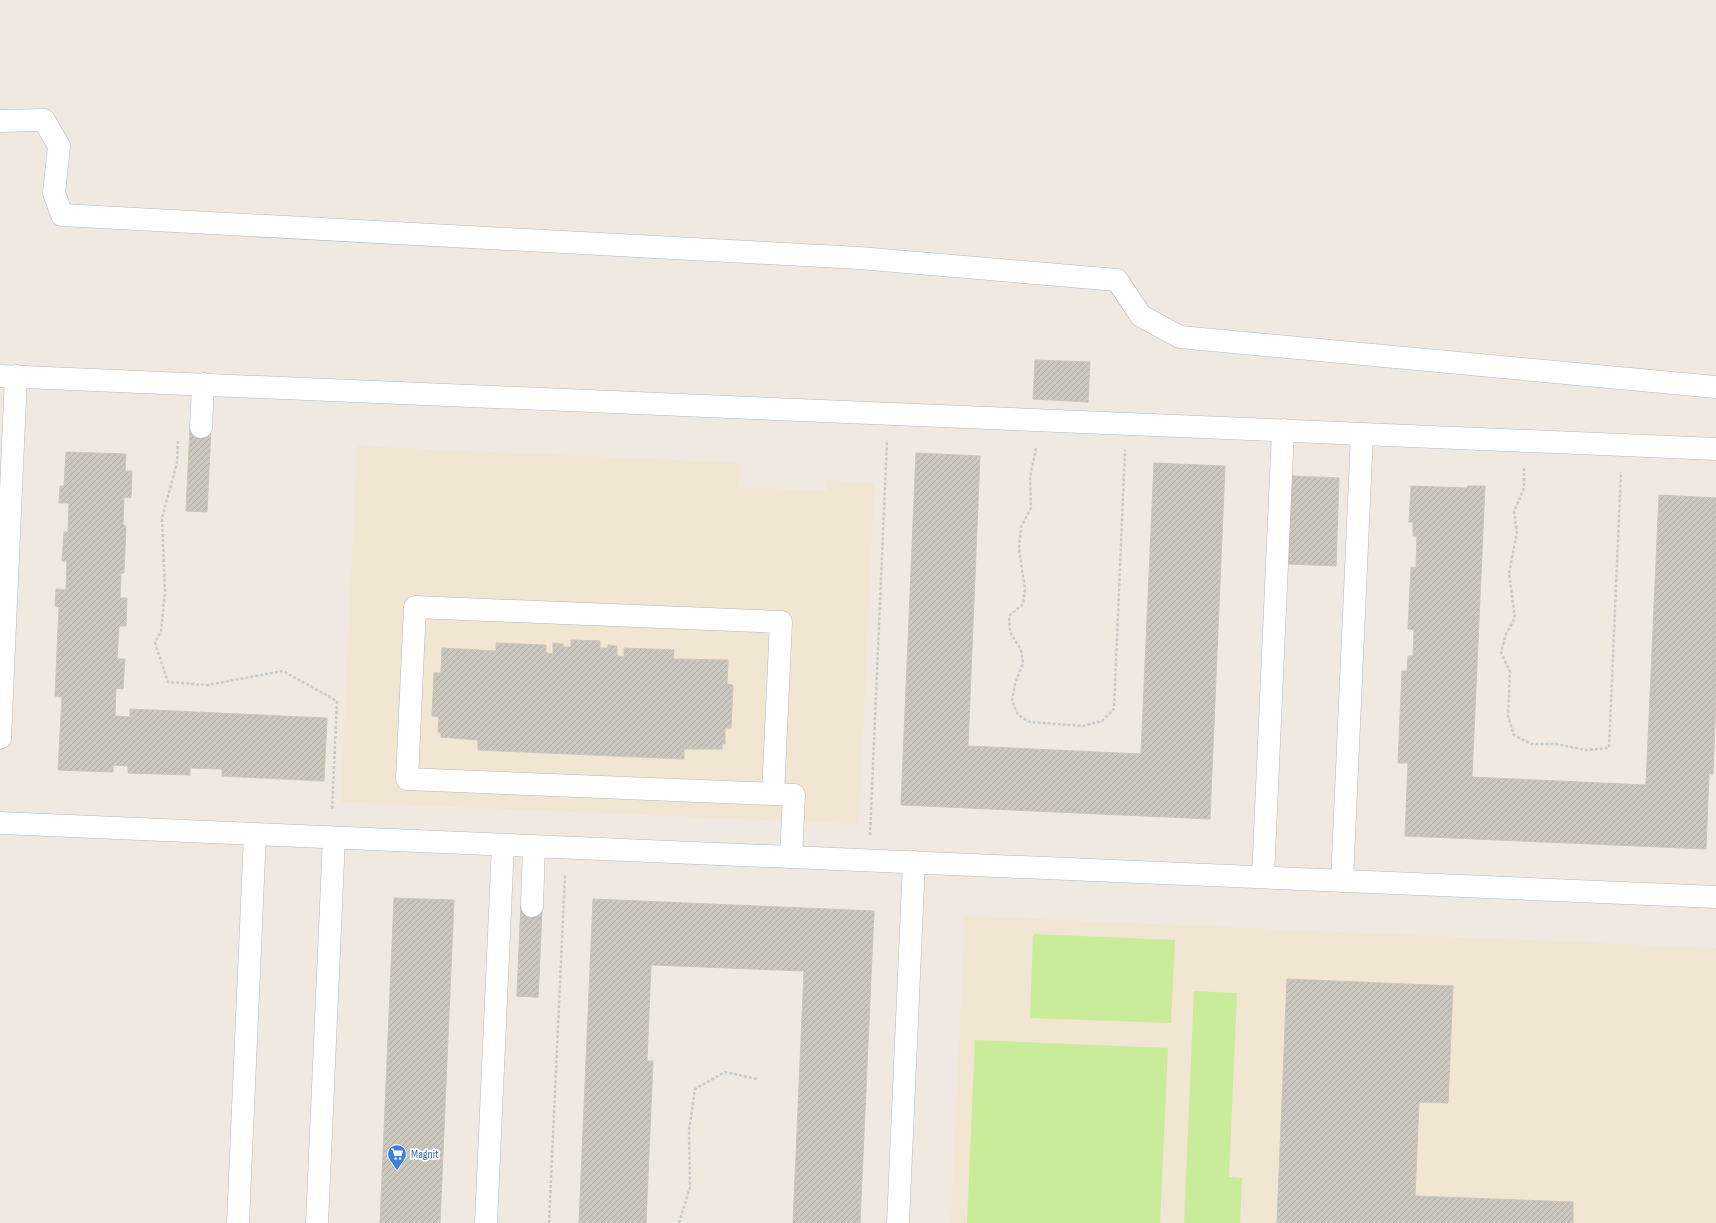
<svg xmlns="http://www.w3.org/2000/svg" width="1716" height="1223" font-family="'Sofia Sans Condensed',sans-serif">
  <defs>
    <pattern id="building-hatch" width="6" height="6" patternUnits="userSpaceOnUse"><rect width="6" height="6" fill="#cbc7bf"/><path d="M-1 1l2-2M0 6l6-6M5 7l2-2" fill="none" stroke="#afaba4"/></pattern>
  </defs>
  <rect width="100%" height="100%" fill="#efe9e1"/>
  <!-- education -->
  <path fill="#f0e6d1" d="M357 446 740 463 739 487 826 491 827 480 874 483 859 824 341 802Z
    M965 916 1716 948V1223H951Z"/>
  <!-- pitch -->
  <path fill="#c9ec9a" d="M1033 934 1175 940 1171 1023 1030 1018Z
    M1194 991 1237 993 1229 1177 1242 1178 1240 1223H1184Z
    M975 1040 1168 1048 1160 1223H967Z"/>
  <!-- building -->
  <path fill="url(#building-hatch)" stroke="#cbc5ba" d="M1035 360 1090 362 1088 402 1033 399Z
    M190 427 211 428 207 512 186 511Z
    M66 452 126 454 125 471H132L131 498 124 497 123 525 126 526 124 573H121L120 598H127L126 626H119L117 659H125L123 689 116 688 115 716 130 717V709L327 718 324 781 222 776V769L190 768V775L128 773V766L113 765V772L58 770 62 697 55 696 59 607 55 606 56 589 66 590 67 561H62L64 532H68L69 503H59L60 486H64Z
    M916 453 980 456 968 746 1141 754 1154 463 1225 466 1210 819 901 805Z
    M1292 476 1339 478 1336 566 1288 564Z
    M1411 486 1467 488V486H1485L1472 777 1646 785 1659 495 1716 498V696L1713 774H1709L1706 849 1405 836 1408 763H1398L1402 671H1407L1408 656H1413L1414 630 1408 629 1411 567 1416 568 1417 536H1413V522H1409Z
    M571 640 600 641V648H608V645L617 646V656L624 657V648L674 650 673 659 728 660 727 684 733 685 731 728H725V744H722V749H684V759L478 750V740L441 737V732H438L439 717 432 716 434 673H441L442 648 496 651V643L546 645V653L553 654V643L563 644V647H571Z
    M394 898 454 900 440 1223H380Z
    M593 899 874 911 860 1223H793L804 971 651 965 647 1061H653L646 1223H579Z
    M521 906 542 907 538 997 517 996Z
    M521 906 542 907 538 997 517 996Z
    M1287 979 1453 986 1448 1103 1419 1102 1415 1196 1573 1202V1223H1277Z"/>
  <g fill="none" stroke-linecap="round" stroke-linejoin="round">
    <!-- minor casing -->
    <g stroke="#b4b7c1" stroke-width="23">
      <path id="minor" d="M0 121 44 120 59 146 54 193 62 215 859 258 1117 280 1141 316 1180 337 1716 387
        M0 376 1716 449
        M201 427 203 384
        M0 738 16 376
        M773 794 781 622 415 607 407 779 773 794 794 795 791 857
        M0 823 1716 897
        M1263 877 1283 430
        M1342 881 1362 434
        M532 906 534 846
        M238 1223 255 834
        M317 1223 334 838
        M486 1223 503 845
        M898 1223 914 862"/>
    </g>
    <!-- path -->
    <path stroke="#c9c9c9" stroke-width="2.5" stroke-dasharray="3 2" stroke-linecap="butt" d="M178 441 177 463 162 518 165 591 161 631 155 643 168 682 207 685 283 671 337 701 332 811
      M1036 448 1030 477 1031 508 1021 527 1019 549 1025 589 1023 604 1009 616 1010 632 1021 650 1023 663 1015 684 1012 701 1018 715 1030 722 1083 726 1102 721 1114 709 1125 450
      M1524 468V488L1514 512 1517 532 1509 573 1515 618 1506 634 1501 652 1510 672 1508 716 1514 735 1531 744H1556L1586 750 1609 748 1621 472
      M870 835 887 440
      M549 1223 565 874
      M679 1223 690 1187 689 1131 695 1089 725 1072 757 1079"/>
    <!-- minor -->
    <use href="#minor" stroke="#fff" stroke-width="22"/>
  </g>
  <!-- icons -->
  <defs>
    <g id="supermarket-pin" transform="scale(1)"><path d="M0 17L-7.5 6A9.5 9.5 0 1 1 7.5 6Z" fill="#3f7fe0" stroke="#fff"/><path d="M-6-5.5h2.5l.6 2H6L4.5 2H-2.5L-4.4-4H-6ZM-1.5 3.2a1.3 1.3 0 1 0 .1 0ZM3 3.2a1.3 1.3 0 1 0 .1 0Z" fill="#fff"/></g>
  </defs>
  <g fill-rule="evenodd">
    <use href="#supermarket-pin" x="397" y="1154"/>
  </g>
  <g text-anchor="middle" stroke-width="3.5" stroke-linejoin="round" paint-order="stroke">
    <!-- shop labels -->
    <g font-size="12" fill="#366cbe" stroke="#fff" text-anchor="start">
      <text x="411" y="1158">Magnit</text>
    </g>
  </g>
</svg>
